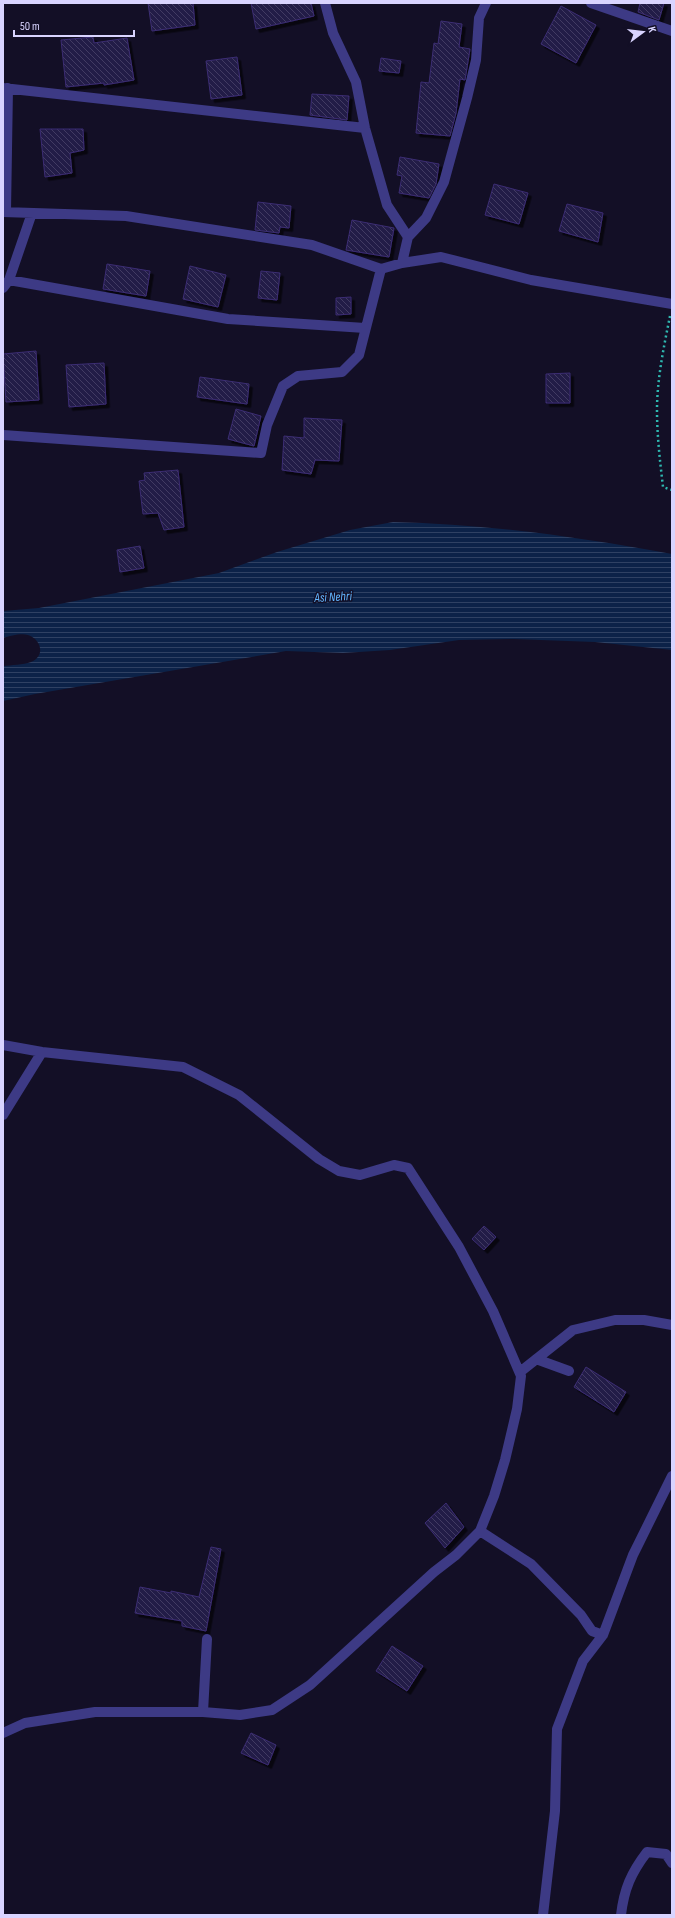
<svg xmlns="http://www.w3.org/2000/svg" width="675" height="1918" font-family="'Sofia Sans Condensed',sans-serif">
  <defs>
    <pattern id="water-rules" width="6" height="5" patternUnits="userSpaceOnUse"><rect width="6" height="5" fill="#0c2248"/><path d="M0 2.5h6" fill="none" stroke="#2f4163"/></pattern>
    <pattern id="building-back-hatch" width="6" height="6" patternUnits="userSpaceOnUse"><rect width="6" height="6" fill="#241b47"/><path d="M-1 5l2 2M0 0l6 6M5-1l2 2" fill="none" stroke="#433b63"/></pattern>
    <filter id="shadow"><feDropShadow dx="3.5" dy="3.5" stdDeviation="0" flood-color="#0009"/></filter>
  </defs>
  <rect width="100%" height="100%" fill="#130f26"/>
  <!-- water -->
  <path fill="url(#water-rules)" d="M393 522C487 524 579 537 672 554V650L595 642 514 639 459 640 390 650 343 653 286 651 35 694 3 701V666C12 665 23 665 31 662 46 656 41 639 28 635 21 633 10 636 3 638V611L39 608 219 573 277 552 350 530Z"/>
  <!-- building -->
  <path fill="url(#building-back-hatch)" stroke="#3b2d73" filter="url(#shadow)" d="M148 3H193L195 25 152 31Z
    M251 3H311L314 16 256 29Z
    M640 3H664L659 20 638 12Z
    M561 6 596 25 576 63 541 44Z
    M441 21 462 24 459 47 470 49 465 80 460 79 456 113 450 136 416 133 421 82 429 83 434 43 438 44Z
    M93 37 94 43 127 38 134 80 104 85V83L66 87 61 40Z
    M237 57 242 95 211 99 206 61Z
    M381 58 401 61 399 73 379 71Z
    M312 94 349 96 347 120 310 115Z
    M40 129H83L84 150 70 153 72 173 45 177Z
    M400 157 439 164 436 184 429 198 399 193 402 176 397 175Z
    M494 184 528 193 519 224 485 215Z
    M258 202 291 206 289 228 280 227 279 233 255 230Z
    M567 204 603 213 598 242 559 231Z
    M352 220 394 228 389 257 346 250Z
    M107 264 150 271 146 296 103 289Z
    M190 266 226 275 218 307 183 299Z
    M261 271 280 273 277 300 258 298Z
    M351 297V314L336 315V298Z
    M36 351 39 400 6 402 3 354Z
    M104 363 106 404 69 407 66 365Z
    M570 373V403H546V374Z
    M200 377 249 384 247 404 197 397Z
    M236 409 261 416 254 446 228 439Z
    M304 418 342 420 339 461 315 460 311 474 282 470 284 436 304 438Z
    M178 470 184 527 164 530 158 513 143 514 139 481 145 480 144 473Z
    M140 546 144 568 120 572 117 550Z
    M484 1226 496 1237 484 1250 472 1239Z
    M586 1367 626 1392 614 1412 574 1387Z
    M446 1503 464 1527 445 1548 425 1523Z
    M211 1547 221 1549 206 1631 182 1626V1621L135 1613 140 1587 171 1593V1591L199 1597Z
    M392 1646 423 1666 407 1691 376 1671Z
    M251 1733 276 1745 268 1765 241 1753Z"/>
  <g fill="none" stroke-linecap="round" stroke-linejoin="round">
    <!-- path -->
    <path stroke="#2fb8b0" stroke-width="2.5" stroke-dasharray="2 3" stroke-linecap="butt" d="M670 316C664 346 657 379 657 410 657 436 660 461 663 487L672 490"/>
    <!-- street -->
    <path stroke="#3d3a85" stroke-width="10" d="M591 3 672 31
      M3 88 365 128
      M6 211 8 88
      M3 212 126 216 312 245 381 269
      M408 237 426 218 444 182 467 98 476 60 479 18 486 3
      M402 263 441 257 531 280 672 304
      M9 280 228 319 365 328
      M3 288 9 280 32 213
      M3 435 261 453 267 425 283 386 298 376 342 372 359 355 381 269 402 263 408 237 387 205 365 128 356 82 333 33 325 3
      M3 1045 42 1052 183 1067 239 1095 319 1159 339 1171 360 1175 394 1165 408 1168 459 1247 493 1311 521 1376 517 1409 505 1460 494 1496 480 1531 456 1555 434 1572 310 1685 272 1710 240 1715 203 1712H95L25 1723 3 1733
      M3 1115 42 1052
      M536 1359 569 1371
      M520 1372 573 1330 615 1320H644L672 1325
      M480 1531 531 1564 581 1615 592 1631 603 1635 583 1661 557 1729 555 1811 543 1915
      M603 1635 633 1555 672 1476
      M203 1712 207 1639
      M621 1915C624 1889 631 1873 647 1852L666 1854 672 1863"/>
  </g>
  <g text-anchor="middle" stroke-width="3" stroke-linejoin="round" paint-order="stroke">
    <!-- water labels -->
    <g font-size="13" font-style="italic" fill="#62b6ff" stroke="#130f26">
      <text transform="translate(333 596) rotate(-3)" y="5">Asi Nehri</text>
    </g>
  </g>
  <!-- border -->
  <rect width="675" height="1918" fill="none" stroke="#d9d4ff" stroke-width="8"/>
  <!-- north arrow -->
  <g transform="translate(643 32) rotate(75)" stroke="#130f26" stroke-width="3" paint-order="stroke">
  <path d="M0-3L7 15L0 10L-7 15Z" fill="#d9d4ff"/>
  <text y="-6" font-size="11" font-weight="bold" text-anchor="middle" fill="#d9d4ff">K</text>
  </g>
  <!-- scale -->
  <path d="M14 30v6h120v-6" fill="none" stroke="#d9d4ff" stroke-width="2"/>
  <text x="20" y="30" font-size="12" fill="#d9d4ff" stroke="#130f26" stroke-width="3" paint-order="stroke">50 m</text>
</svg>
